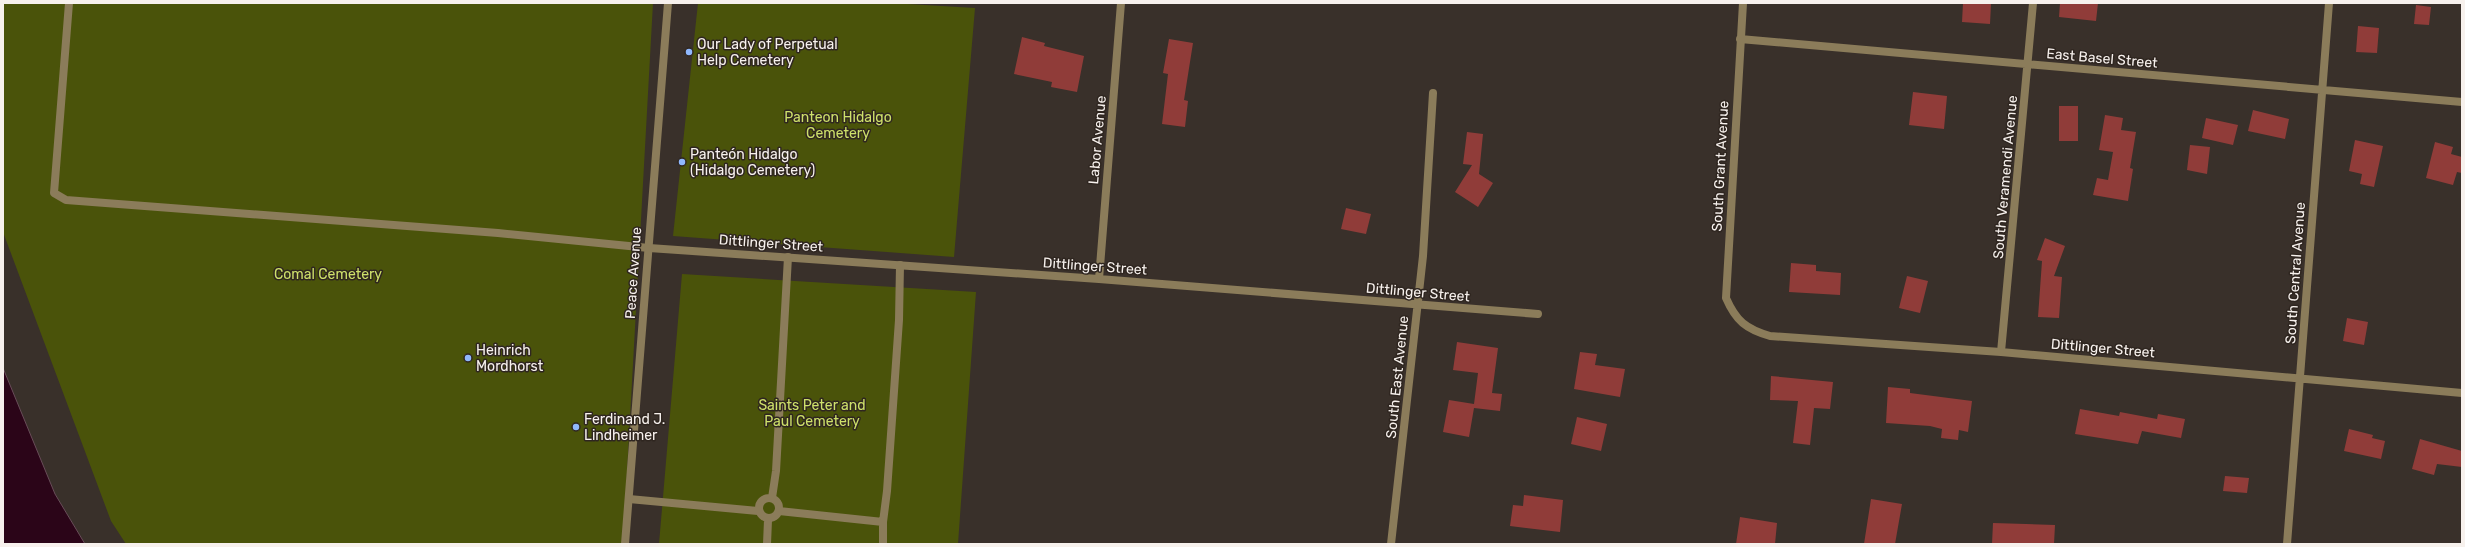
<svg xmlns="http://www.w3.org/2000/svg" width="2465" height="547" font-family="Rubik,sans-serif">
  <rect width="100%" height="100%" fill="#39302a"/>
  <!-- green -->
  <path fill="#4a530a" d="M3 3H653L623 544H126L111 521 3 232Z
    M698 3H891L975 8 954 257 673 236Z
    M682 274 976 292 958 544H659Z"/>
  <!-- water -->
  <path fill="#2b0518" stroke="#684c58" d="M3 368 55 494 85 544H3Z"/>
  <!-- building -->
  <path fill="#903c39" d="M1963 3H1991L1990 24 1962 22Z
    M2060 3H2098L2096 21 2059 17Z
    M2416 5 2431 7 2429 25 2414 24Z
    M2358 26 2379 28 2377 53 2356 52Z
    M1022 37 1045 43 1044 46 1084 56 1077 92 1051 87 1052 82 1014 74Z
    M1169 39 1193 43 1184 100 1188 101 1185 127 1162 124 1168 74 1163 73Z
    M1913 92 1947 96 1944 129 1909 125Z
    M2059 106H2078V141H2059Z
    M2253 110 2289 119 2285 139 2248 131Z
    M2105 115 2123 118 2121 130 2136 132 2130 168 2133 169 2128 201 2093 195 2097 178 2108 180 2113 152 2099 150Z
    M2206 118 2238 125 2233 145 2202 138Z
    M1467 132 1483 134 1479 174 1493 183 1478 207 1455 192 1472 165 1463 164Z
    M2355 140 2383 146 2374 187 2360 184 2362 174 2349 171Z
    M2435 142 2453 147 2451 154 2462 157V173L2457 172 2453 185 2426 178Z
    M2190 145 2210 147 2207 174 2187 170Z
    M1346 208 1371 214 1366 234 1341 229Z
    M2045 238 2065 246 2054 276 2062 277 2059 318 2038 317 2042 261 2037 260Z
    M1791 263 1816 265V271L1841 273 1840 295 1789 292Z
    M1907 276 1928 281 1920 313 1899 308Z
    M2347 318 2368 322 2364 345 2343 341Z
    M1457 342 1498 348 1492 393 1502 394 1500 411 1474 408 1469 437 1443 432 1449 400 1474 404 1478 373 1453 370Z
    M1580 352 1597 354 1595 365 1625 369 1620 397 1574 389Z
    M1771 376 1833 382 1830 409 1814 408 1810 445 1793 443 1798 401 1770 400Z
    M1888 387 1910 389V393L1972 401 1968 432 1959 430 1958 440 1941 438 1942 429 1930 426 1886 423Z
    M2080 409 2119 416 2120 412 2157 419 2158 414 2185 419 2181 438 2142 431 2138 444 2075 434Z
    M1577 417 1607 424 1601 451 1571 444Z
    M2349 429 2373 435 2372 438 2385 441 2381 459 2344 451Z
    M2420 439 2462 451V467L2437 464 2434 475 2412 469Z
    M2225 476 2249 478 2247 493 2223 491Z
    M1524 495 1563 500 1560 532 1510 526 1513 505 1523 506Z
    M1871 499 1902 504 1895 544H1864Z
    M1740 517 1777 523 1775 544H1736Z
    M1993 523 2055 525 2054 544H1992Z"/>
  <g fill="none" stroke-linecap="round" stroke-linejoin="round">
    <!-- service -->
    <path stroke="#8b7c5a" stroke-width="8" d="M69 3 54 193 66 200 498 233 649 248
      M759 508a10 10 0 1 1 20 0a10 10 0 1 1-20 0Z
      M772 498 776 471 788 257
      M629 499 758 511
      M779 511 883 522 887 491 899 320 900 265
      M883 522V544
      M767 544 768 520"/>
    <!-- minor -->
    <path stroke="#8b7c5a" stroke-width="8" d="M1743 3 1726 298C1736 321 1746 329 1770 336L2001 352 2462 393
      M1740 39 2462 102
      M649 248 1099 279 1538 314
      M1099 279 1121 3
      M2001 352 2033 3
      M625 544 668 3
      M1391 544 1423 256 1433 93
      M2287 544 2329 3"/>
  </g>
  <!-- markers -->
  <g fill="#90b8fd" stroke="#2f2620" stroke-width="1.5">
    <circle cx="689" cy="52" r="4"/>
    <circle cx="682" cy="162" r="4"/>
    <circle cx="468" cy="358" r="4"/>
    <circle cx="576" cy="427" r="4"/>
  </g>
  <g text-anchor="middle" stroke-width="3" stroke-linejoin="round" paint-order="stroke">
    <!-- poi labels -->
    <g font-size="14" fill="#f7f1ed" stroke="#2f2620" text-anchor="start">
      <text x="697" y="49">Our Lady of Perpetual<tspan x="697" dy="16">Help Cemetery</tspan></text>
      <text x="690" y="159">Panteón Hidalgo<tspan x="690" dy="16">(Hidalgo Cemetery)</tspan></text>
      <text x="476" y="355">Heinrich<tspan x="476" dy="16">Mordhorst</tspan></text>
      <text x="584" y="424">Ferdinand J.<tspan x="584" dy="16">Lindheimer</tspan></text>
    </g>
    <!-- street labels -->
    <g font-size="14" fill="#f7f1ed" stroke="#2f2620">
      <text transform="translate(2102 58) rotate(5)" y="5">East Basel Street</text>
      <text transform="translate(1097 140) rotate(-85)" y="5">Labor Avenue</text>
      <text transform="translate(1720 166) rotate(-87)" y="5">South Grant Avenue</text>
      <text transform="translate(2005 177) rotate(-85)" y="5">South Veramendi Avenue</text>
      <text transform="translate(771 243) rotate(4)" y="5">Dittlinger Street</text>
      <text transform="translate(1095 266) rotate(4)" y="5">Dittlinger Street</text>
      <text transform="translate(633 273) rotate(-86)" y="5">Peace Avenue</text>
      <text transform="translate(2295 273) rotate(-86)" y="5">South Central Avenue</text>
      <text transform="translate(1418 292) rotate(5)" y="5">Dittlinger Street</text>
      <text transform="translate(2103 348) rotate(5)" y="5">Dittlinger Street</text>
      <text transform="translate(1397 377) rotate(-84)" y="5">South East Avenue</text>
    </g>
    <!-- park labels -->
    <g font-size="14" fill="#cee06a" stroke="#2f2620">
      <text x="838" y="122">Panteon Hidalgo<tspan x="838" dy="16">Cemetery</tspan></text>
      <text x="328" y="279">Comal Cemetery</text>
      <text x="812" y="410">Saints Peter and<tspan x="812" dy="16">Paul Cemetery</tspan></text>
    </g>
  </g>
  <!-- border -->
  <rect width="2465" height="547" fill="none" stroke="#f7f1ed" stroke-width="8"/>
</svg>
